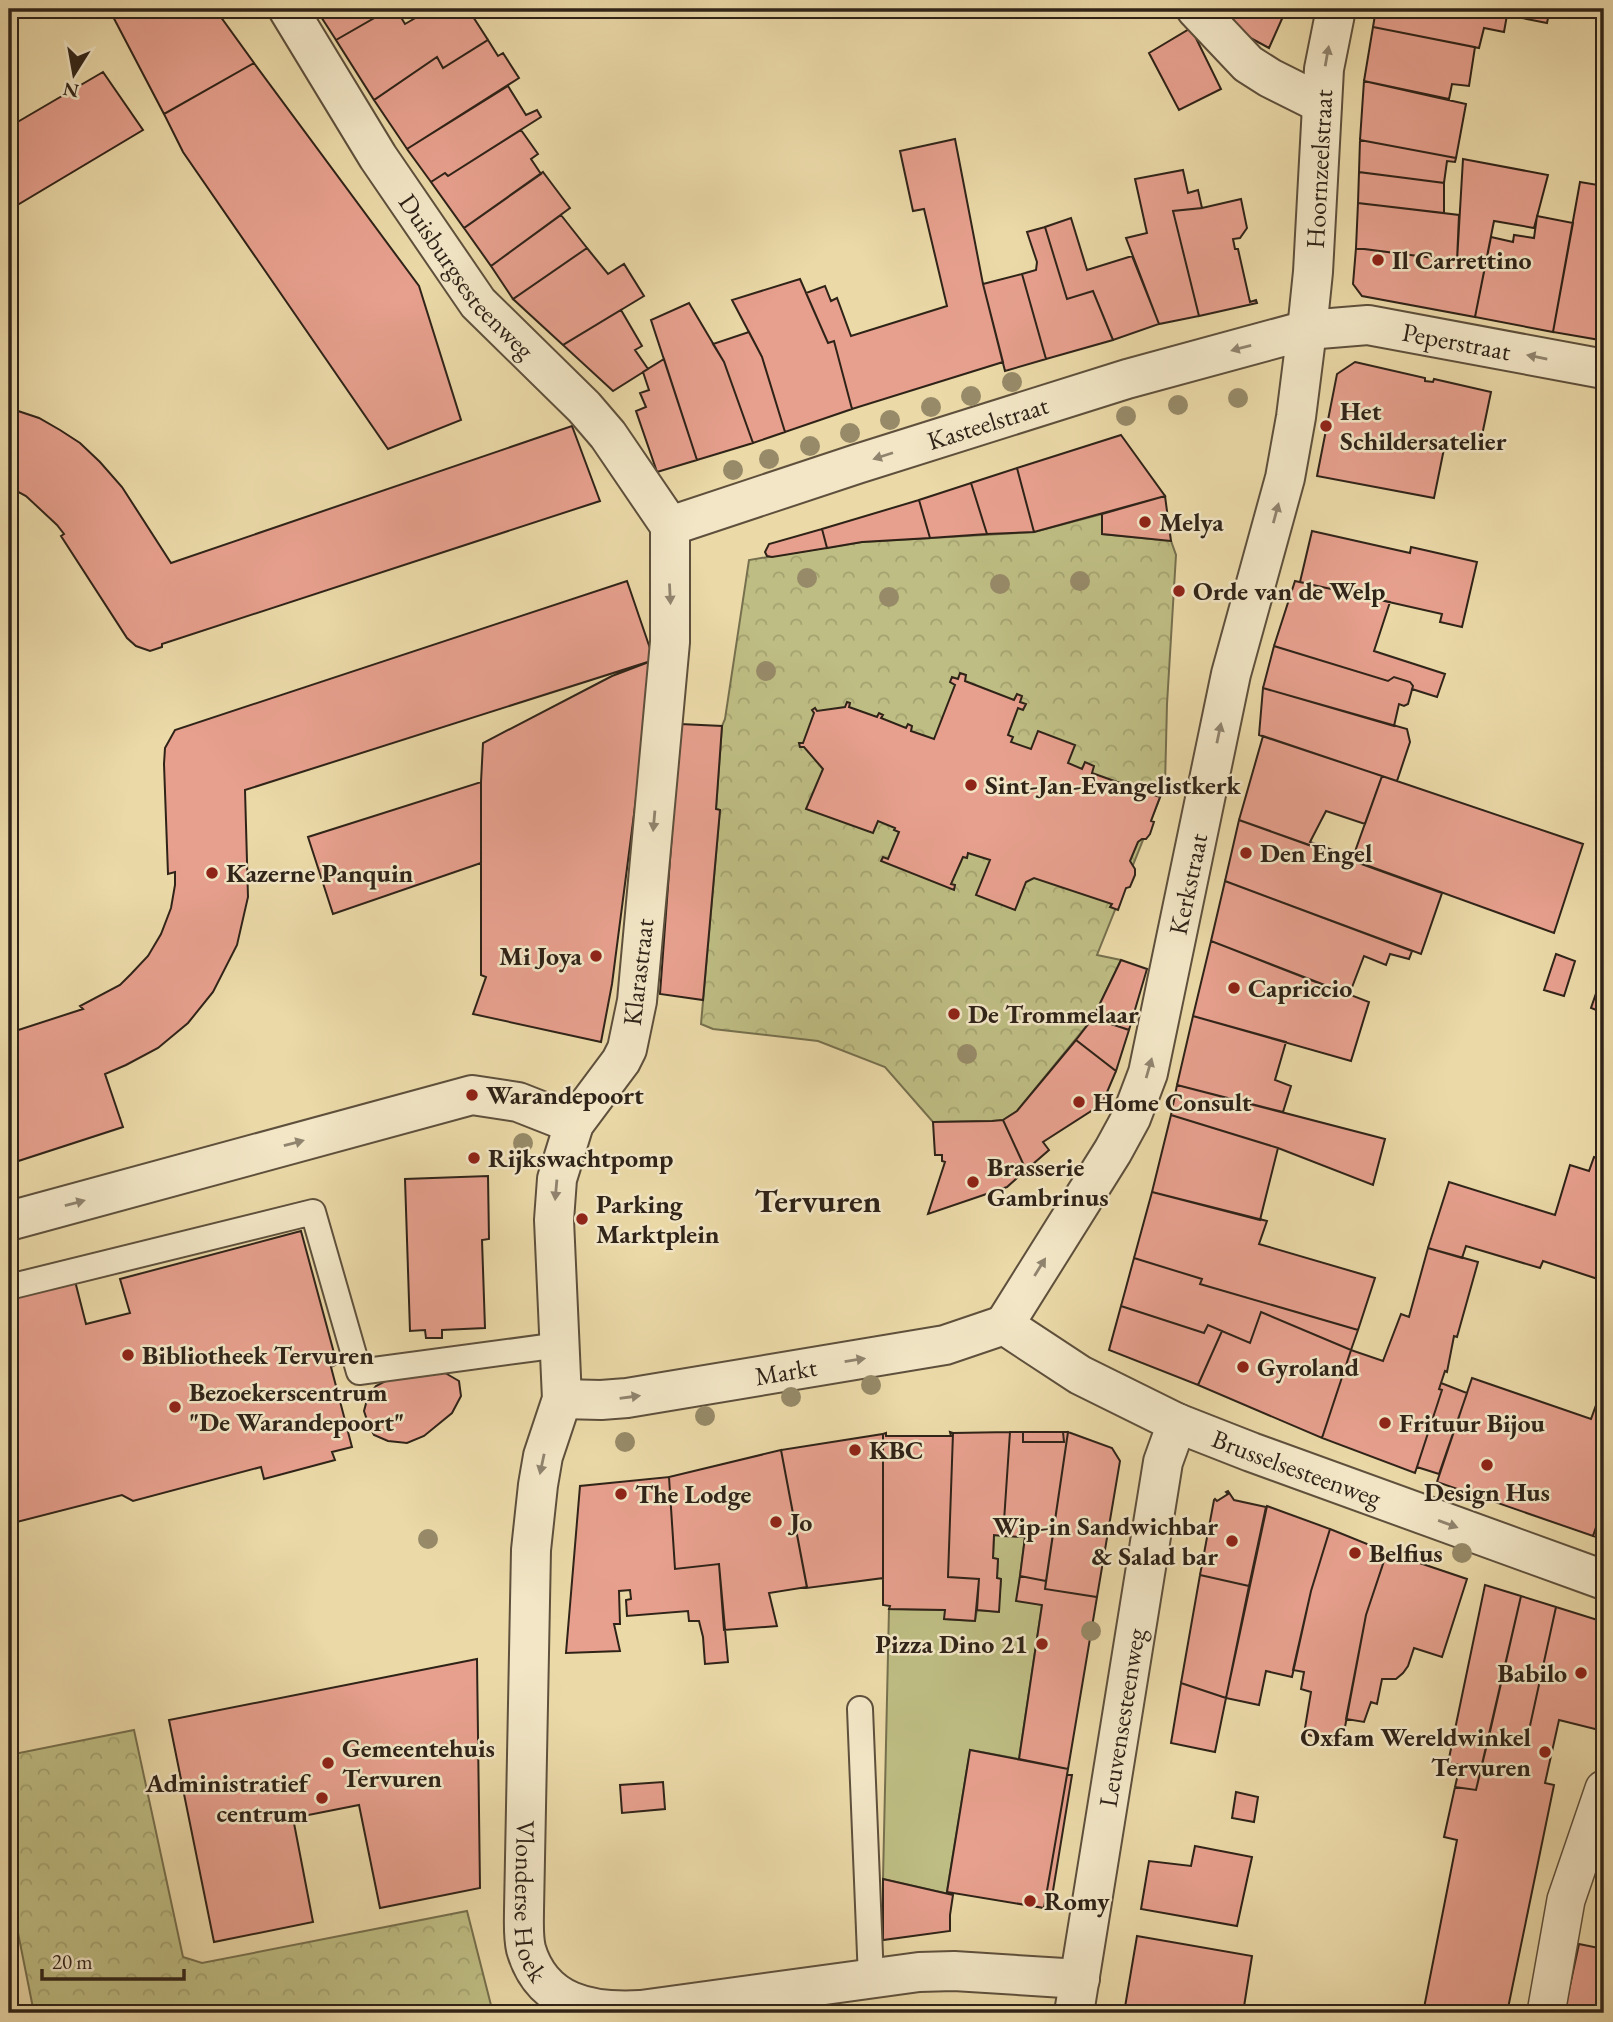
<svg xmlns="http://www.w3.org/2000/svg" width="1613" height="2022" font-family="'EB Garamond',serif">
  <defs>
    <pattern id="forest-crowns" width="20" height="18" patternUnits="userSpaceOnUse" patternTransform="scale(1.75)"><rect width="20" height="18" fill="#bebd83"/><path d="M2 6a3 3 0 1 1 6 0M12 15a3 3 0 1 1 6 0" fill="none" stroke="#a4a270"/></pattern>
  </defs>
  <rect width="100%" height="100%" fill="#ebd9a8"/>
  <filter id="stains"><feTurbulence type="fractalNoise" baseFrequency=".00286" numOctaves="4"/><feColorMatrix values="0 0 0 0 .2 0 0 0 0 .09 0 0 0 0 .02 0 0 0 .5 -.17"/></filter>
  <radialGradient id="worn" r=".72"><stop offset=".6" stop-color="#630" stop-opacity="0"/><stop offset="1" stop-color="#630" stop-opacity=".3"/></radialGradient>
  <!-- forest -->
  <path fill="url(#forest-crowns)" stroke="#76704e" stroke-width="2" d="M1102 514 1103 534 1171 541 1176 555 1167 704 1165 785 1097 955 1121 960 1093 1018 1017 1111 1003 1120 992 1121 933 1122 885 1067 818 1041 713 1029 701 1024 720 810 716 809 722 726 725 719 749 560 862 542 1034 532Z
    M134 1730 183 1957 202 1963 467 1911 493 2013H34L9 1888V1755Z"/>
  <!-- garden -->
  <path fill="#bebd83" stroke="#76704e" stroke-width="2" d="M994 1535 1025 1537 1017 1600 1042 1605 1019 1759 970 1750 947 1891 953 1895 883 1879 889 1609 945 1610V1619L975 1621 977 1610 998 1612 1001 1579 997 1578 998 1559 993 1558Z"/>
  <!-- building -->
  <path fill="#e7a08e" stroke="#2f2318" stroke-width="2" d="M109 9H215L254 63 164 114Z
    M316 9H390L336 40Z
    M390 9H396L405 24 431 9H442L446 15 456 9H468L488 40 443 68 437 57 374 100 336 40Z
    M1217 9H1277L1285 12 1269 48 1232 28Z
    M1376 9H1550L1547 23 1507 15 1504 32 1484 28 1479 48 1373 27Z
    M1373 27 1475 47 1469 86 1452 84 1449 99 1364 81Z
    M1191 28 1221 89 1179 110 1149 53Z
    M488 40 498 56 503 53 519 78 407 149 374 100 437 57 443 68Z
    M254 63 419 286 461 420 388 449 183 152 164 114Z
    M103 72 143 130 9 210V127Z
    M1364 81 1466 104 1456 158 1360 140Z
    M508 86 526 115 537 110 541 117 448 176 445 173 431 182 407 149Z
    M521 130 538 154 531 159 541 174 464 228 431 182 445 173 448 176Z
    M955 139 983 284 1003 362 852 409 834 341 828 343 806 293 825 286 831 301 837 298 851 336 947 306 924 209 913 211 900 151Z
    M1360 140 1456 158 1455 162 1447 161 1444 183 1359 172Z
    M1463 159 1548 175 1534 228 1494 221 1475 317 1362 296 1353 284 1356 248 1457 261Z
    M1183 170 1188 193 1198 190 1202 208 1173 211 1199 316 1159 324 1126 238 1147 233 1135 179Z
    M543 172 570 208 491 266 464 228Z
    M1359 172 1444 183V213L1358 203Z
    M1580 182 1604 186V316L1600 340 1553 332Z
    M1241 199 1247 228 1240 238 1233 239 1235 249H1238L1250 302 1256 300 1257 303 1199 316 1173 211 1202 208Z
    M1358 203 1459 215 1457 261 1356 248Z
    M561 215 587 248 513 299 491 266Z
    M1537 216 1573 223 1553 332 1475 317 1491 237 1513 242 1514 235 1534 238Z
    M1071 218 1087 270 1132 256 1159 324 1113 340 1093 291 1067 299 1045 227Z
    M1045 227 1067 299 1093 291 1113 340 1046 359 1022 274 1036 270 1037 262 1027 232Z
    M587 248 608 274 624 264 644 296 563 345 513 299Z
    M1022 274 1046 359 1005 371 983 284Z
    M800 279 828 343 834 341 852 409 785 432 762 357 732 300Z
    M689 303 724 362 753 443 697 460 651 320Z
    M621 310 642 346 635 350 648 369 613 391 563 345Z
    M749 332 762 357 785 432 753 443 724 362 713 344Z
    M664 359 697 460 657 472 636 411 646 407 640 393 649 390 643 372Z
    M1355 362 1425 378V381L1433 382 1434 379 1491 392 1480 445 1446 439 1434 498 1317 476 1337 374Z
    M9 408 39 418 60 430 80 443 100 462 122 487 171 563 572 426 600 501 162 644V647L150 651 136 646 127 638 61 536 64 534 57 525 26 496 9 487Z
    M1121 435 1165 496 1034 532 1017 468Z
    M1017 468 1034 532 987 534 971 483Z
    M971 483 987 534 930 538 919 500Z
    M1165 496 1171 541 1102 534V514Z
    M919 500 930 538 862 542 827 548 822 529Z
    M822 529 827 548 772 557 767 556 765 552 769 544Z
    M1312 531 1410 553 1411 547 1477 562 1462 627 1440 622 1442 614 1300 582Z
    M627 581 654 660 245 790 248 897 237 945 213 992 188 1023 158 1048 126 1065 105 1074 123 1127 9 1164V1033L83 1009 80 1006 120 985 131 974 148 956 161 934 171 908 175 885V872L168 874 164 764 165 748 175 730Z
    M1295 581 1390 602 1374 651 1445 674 1437 697 1412 689 1413 686 1410 682 1394 677 1388 681 1274 646Z
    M1274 646 1388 681 1394 677 1410 682 1413 686 1408 704 1404 706 1399 704 1394 726 1263 688Z
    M654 660 612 984 601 1042 473 1014 486 977 481 975V782L483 743 612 676Z
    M960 673 966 675 965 681 1014 700 1017 694 1022 696 1020 702 1026 704 1023 710 1018 708 1008 735 1013 737 1011 742 1031 749 1038 731 1075 745 1068 763 1082 769 1085 762 1094 766 1092 773 1160 797 1151 821 1154 822 1150 834 1146 839H1142L1138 842 1130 861 1135 869V875L1130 887 1126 888 1118 910 1110 907 1112 904 1034 878 1026 882 1015 910 976 895 990 860 968 853 967 858 963 857 951 884 955 885 954 890 881 861 883 857 888 859 899 832 894 830 895 828 878 821 873 833 806 809 823 769 804 747H800L799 743H803L814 713 812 710 815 708 817 711 845 707 847 702 850 703 849 707 877 717 879 713 883 715 881 718 906 728 908 724 912 726 911 731 934 739 955 685 950 682 952 677 958 679Z
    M1263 688 1407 729 1410 742 1397 781 1259 735Z
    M680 724 722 726 716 809 720 810 703 1000 660 994Z
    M1263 736 1382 776 1365 824 1326 811 1310 842 1353 857 1352 860 1239 820Z
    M1382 776 1583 844 1554 933 1352 860Z
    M481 782V863L333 914 308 837Z
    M1239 820 1442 893 1421 954 1225 881Z
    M1225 881 1412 951 1409 959 1390 954 1386 965 1364 956 1349 995 1211 941Z
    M1211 941 1369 1002 1351 1061 1193 1016Z
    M1556 954 1575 961 1564 996 1544 990Z
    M1121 960 1147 969 1129 1030 1093 1018Z
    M1601 979 1604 980V1013L1591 1008Z
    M1193 1016 1286 1042 1275 1080 1291 1086 1283 1112 1177 1085Z
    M1093 1018 1129 1030 1116 1071 1076 1040Z
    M1076 1040 1116 1071 1102 1104 1043 1142 1049 1150 1026 1170 1003 1120 1017 1111Z
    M1177 1085 1385 1139 1373 1185 1278 1148 1171 1115Z
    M1171 1115 1278 1148 1260 1220 1152 1192Z
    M1003 1120 1026 1170 1007 1187 928 1214 945 1162 942 1161V1155H935L933 1122 992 1121Z
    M1594 1157 1604 1160V1281L1543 1261 1540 1268 1466 1246 1462 1258 1428 1248 1449 1182 1555 1215 1570 1165 1589 1171Z
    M488 1176 489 1239 482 1240 485 1328 442 1330V1338H426L425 1330 410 1331 405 1179Z
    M1152 1192 1267 1221 1259 1244 1375 1278 1358 1330 1200 1284 1202 1279 1134 1258Z
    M301 1231 337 1364 331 1367 352 1447 332 1452 335 1460 264 1479 261 1467 133 1501 122 1495 9 1524V1298L75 1281 86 1324 130 1313 120 1279Z
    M1428 1248 1478 1262 1457 1337 1454 1336 1447 1372 1445 1371 1439 1389 1442 1390 1415 1473 1322 1438 1351 1350 1383 1361 1401 1314 1409 1317Z
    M1134 1258 1202 1279 1200 1284 1358 1330 1351 1350 1261 1312 1250 1343 1208 1325 1204 1333 1121 1306Z
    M1121 1306 1204 1333 1208 1325 1222 1331 1198 1385 1109 1350Z
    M1261 1312 1351 1350 1322 1438 1198 1385 1222 1331 1250 1343Z
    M440 1370 459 1381 461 1396 452 1413 424 1436 407 1443 388 1441 374 1435 368 1423 364 1411 368 1396 376 1386 395 1376Z
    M1472 1378 1591 1419 1604 1383V1504L1593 1536 1437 1482Z
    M1441 1383 1467 1393 1439 1474 1417 1467 1442 1390 1439 1389Z
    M950 1432 953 1433 948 1577 979 1579 975 1621 944 1619 945 1610 889 1609 890 1606 883 1605V1434L886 1433V1436H951Z
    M1010 1432 1003 1536 994 1535 993 1558 998 1559 997 1578 1001 1579 999 1612 977 1610 979 1579 948 1577 953 1433Z
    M1010 1432H1023V1442H1064L1063 1432H1068L1046 1581 1020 1576 1025 1537 1003 1536Z
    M1023 1432H1063L1064 1442H1023Z
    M1068 1432 1112 1448 1120 1461 1097 1597 1045 1589Z
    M883 1434V1578L807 1588 781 1450Z
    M781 1450 807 1587 769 1593 777 1626 724 1630 719 1564 675 1569 669 1477Z
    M669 1477 675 1569 719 1564 728 1662 705 1664 703 1637 699 1621H689L688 1611 627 1616 626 1600 631 1599 630 1590 619 1591 620 1624H614L620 1651 566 1653 580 1486Z
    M1228 1491 1234 1500 1266 1507 1249 1586 1200 1575 1214 1500 1215 1499 1217 1501 1228 1494 1226 1492Z
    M1604 1504V1539L1593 1536Z
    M1267 1506 1330 1529 1311 1591 1292 1677 1266 1671 1259 1705 1226 1698Z
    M1330 1529 1387 1552 1366 1615 1342 1743 1304 1734 1311 1692 1301 1689 1304 1672 1293 1670 1311 1591Z
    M1387 1552 1467 1579 1442 1657 1414 1648 1408 1666 1403 1673 1396 1679H1382L1377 1704 1371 1702 1364 1722 1346 1719 1366 1615Z
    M1200 1575 1249 1586 1226 1698 1181 1683Z
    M1020 1576 1046 1581 1045 1589 1097 1597 1068 1769 1019 1759 1042 1605 1016 1601Z
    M1485 1585 1521 1596 1476 1790 1455 1787 1460 1765 1448 1763Z
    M1521 1596 1556 1607 1526 1744 1489 1736Z
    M1556 1607 1604 1622 1603 1731 1559 1720 1545 1783 1554 1785 1507 2013H1423L1457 1840 1444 1837 1455 1787 1476 1790 1489 1736 1526 1744Z
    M477 1659 480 1888 380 1908 359 1805 293 1818 313 1922 214 1942 169 1720Z
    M1181 1683 1226 1698 1215 1752 1171 1743Z
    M970 1750 1068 1769 1044 1908 947 1892Z
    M1067 1775H1072L1050 1909 1044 1908Z
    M663 1782 665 1809 622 1813 620 1785Z
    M1236 1792 1258 1797 1254 1822 1232 1818Z
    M1195 1846 1252 1857 1237 1926 1141 1909 1149 1861 1191 1866Z
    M883 1879 953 1895 950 1915V1931L883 1940Z
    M1137 1936 1252 1956 1243 2013H1124Z
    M1579 1944 1604 1949V2013H1564Z"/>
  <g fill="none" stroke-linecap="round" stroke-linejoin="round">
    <!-- service casing -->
    <g stroke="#5e503c" stroke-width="28">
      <path id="service" d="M9 1287 313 1212 359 1372 560 1345
        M860 1709 871 1979"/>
    </g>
    <!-- pedestrian casing -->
    <g stroke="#5e503c" stroke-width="40">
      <path id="pedestrian" d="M1546 2013 1566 1900 1604 1789"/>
    </g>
    <!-- minor casing -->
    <g stroke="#5e503c" stroke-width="42">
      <g id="minor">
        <path d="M1196 9 1248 64 1270 78 1322 104"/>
        <path id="s1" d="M1336 9 1324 69 1313 272 1307 330 1368 325 1604 369"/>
        <path d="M9 1221 472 1095 518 1102 574 1124"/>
      </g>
    </g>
    <!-- tertiary casing -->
    <g stroke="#5e503c" stroke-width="42">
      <g id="tertiary">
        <path id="s2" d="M288 9 378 157 478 303 584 407 608 435 670 526"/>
        <path id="s3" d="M670 526V642L637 1001 627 1049 621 1061 574 1124 557 1179 554 1220 562 1399 543 1456 538 1485 531 1550 524 1910C524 1923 523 1936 526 1949 542 2004 591 2013 641 2010L919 1972 954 1971 1080 1979"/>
        <path id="s4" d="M670 526 857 464 1127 379 1307 330 1296 417 1285 478 1231 674 1148 1073 1131 1118 1113 1151 1004 1325"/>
        <path id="s5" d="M1004 1325 1080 1375 1177 1423 1251 1452 1604 1580"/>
        <path id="s6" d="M562 1399 601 1400 627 1398 945 1345 1004 1325"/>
        <path id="s7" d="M1074 2013 1163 1462 1177 1423"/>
      </g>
    </g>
    <!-- service -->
    <use href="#service" stroke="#f2e6c6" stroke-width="24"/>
    <!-- pedestrian -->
    <use href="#pedestrian" stroke="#f2e6c6" stroke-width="37"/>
    <!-- minor -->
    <use href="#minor" stroke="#f2e6c6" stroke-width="38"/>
    <!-- tertiary -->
    <use href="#tertiary" stroke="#f2e6c6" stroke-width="38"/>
  </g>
  <!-- trees -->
  <g fill="#978a68">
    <circle cx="1012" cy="382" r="10"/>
    <circle cx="971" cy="396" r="10"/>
    <circle cx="1238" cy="398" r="10"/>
    <circle cx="1178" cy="405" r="10"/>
    <circle cx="931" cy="407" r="10"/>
    <circle cx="1126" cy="416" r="10"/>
    <circle cx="890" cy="420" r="10"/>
    <circle cx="850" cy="433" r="10"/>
    <circle cx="810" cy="446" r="10"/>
    <circle cx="769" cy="459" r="10"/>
    <circle cx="733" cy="470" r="10"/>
    <circle cx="807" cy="578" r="10"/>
    <circle cx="1080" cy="581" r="10"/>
    <circle cx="1000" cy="584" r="10"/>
    <circle cx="889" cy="597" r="10"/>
    <circle cx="766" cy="671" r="10"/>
    <circle cx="967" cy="1054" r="10"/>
    <circle cx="523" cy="1143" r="10"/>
    <circle cx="871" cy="1385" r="10"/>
    <circle cx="791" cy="1397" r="10"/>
    <circle cx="705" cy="1416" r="10"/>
    <circle cx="625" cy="1442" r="10"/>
    <circle cx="428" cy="1539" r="10"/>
    <circle cx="1462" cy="1553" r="10"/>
    <circle cx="1091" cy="1631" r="10"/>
  </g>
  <!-- one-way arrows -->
  <defs><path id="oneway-solid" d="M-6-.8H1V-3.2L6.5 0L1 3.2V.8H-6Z" transform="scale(1.75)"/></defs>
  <g fill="#90846f">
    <use href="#oneway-solid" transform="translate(1327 56) rotate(-80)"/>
    <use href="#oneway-solid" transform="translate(1241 348) rotate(165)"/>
    <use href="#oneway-solid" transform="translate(1537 357) rotate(-169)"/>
    <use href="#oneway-solid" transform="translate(883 456) rotate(162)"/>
    <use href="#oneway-solid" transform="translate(1276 513) rotate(-75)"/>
    <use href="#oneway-solid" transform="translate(670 594) rotate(87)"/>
    <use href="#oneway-solid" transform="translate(1219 733) rotate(-78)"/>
    <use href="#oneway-solid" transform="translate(654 821) rotate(95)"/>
    <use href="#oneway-solid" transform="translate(1149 1068) rotate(-74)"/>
    <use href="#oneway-solid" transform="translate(294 1143) rotate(-15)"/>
    <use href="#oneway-solid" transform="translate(556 1190) rotate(95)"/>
    <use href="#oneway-solid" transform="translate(75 1203) rotate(-15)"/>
    <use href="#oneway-solid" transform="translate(1040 1267) rotate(-58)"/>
    <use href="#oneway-solid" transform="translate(855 1360) rotate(-9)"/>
    <use href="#oneway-solid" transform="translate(630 1397) rotate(-8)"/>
    <use href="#oneway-solid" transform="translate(542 1464) rotate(102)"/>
    <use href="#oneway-solid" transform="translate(1448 1524) rotate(20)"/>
  </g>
  <!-- markers -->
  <g fill="#8f2418" stroke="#f2e6c6" stroke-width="2.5">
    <circle cx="1378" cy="260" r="7"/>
    <circle cx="1326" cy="426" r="7"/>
    <circle cx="1145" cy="522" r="7"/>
    <circle cx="1179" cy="591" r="7"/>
    <circle cx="971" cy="785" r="7"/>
    <circle cx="1246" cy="853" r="7"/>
    <circle cx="212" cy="873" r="7"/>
    <circle cx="596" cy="956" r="7"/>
    <circle cx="1234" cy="988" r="7"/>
    <circle cx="954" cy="1014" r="7"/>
    <circle cx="472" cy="1095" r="7"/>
    <circle cx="1079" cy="1102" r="7"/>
    <circle cx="474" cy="1158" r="7"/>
    <circle cx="973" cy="1182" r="7"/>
    <circle cx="582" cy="1219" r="7"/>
    <circle cx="128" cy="1355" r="7"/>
    <circle cx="1243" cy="1367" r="7"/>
    <circle cx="175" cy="1407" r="7"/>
    <circle cx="1385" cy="1423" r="7"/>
    <circle cx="855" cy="1450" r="7"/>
    <circle cx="1487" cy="1465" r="7"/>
    <circle cx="621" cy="1494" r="7"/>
    <circle cx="776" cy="1522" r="7"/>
    <circle cx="1232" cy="1541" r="7"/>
    <circle cx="1355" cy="1553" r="7"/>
    <circle cx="1042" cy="1644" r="7"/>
    <circle cx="1581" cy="1673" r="7"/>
    <circle cx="1545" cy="1752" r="7"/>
    <circle cx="328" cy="1763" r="7"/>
    <circle cx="322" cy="1798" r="7"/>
    <circle cx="1030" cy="1901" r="7"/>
  </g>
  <g text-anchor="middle" stroke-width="5" stroke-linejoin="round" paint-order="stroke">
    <!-- street labels -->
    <g font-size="26" fill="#2f2318" stroke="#f2e6c6">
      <text transform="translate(1319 169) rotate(-87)" y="9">Hoornzeelstraat</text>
      <text dy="9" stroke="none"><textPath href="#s2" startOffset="322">Duisburgsesteenweg</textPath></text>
      <text dy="9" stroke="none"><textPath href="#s1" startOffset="474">Peperstraat</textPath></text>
      <text dy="9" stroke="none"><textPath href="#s4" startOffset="334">Kasteelstraat</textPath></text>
      <text transform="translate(1188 884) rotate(-78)" y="9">Kerkstraat</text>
      <text transform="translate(638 972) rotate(-83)" y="9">Klarastraat</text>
      <text dy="9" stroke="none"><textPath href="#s6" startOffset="226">Markt</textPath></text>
      <text dy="9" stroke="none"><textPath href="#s5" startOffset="327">Brusselsesteenweg</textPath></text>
      <text dy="9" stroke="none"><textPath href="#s7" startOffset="299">Leuvensesteenweg</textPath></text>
      <text dy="9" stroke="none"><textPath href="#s3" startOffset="1402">Vlonderse Hoek</textPath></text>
    </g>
    <!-- poi labels -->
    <g font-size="26" font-weight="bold" fill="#2f2318" stroke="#f2e6c6" text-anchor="start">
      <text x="1392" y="269">Il Carrettino</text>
      <text x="1340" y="420">Het<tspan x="1340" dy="30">Schildersatelier</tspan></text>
      <text x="1159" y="531">Melya</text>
      <text x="1193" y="600">Orde van de Welp</text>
      <text x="985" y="794">Sint-Jan-Evangelistkerk</text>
      <text x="1260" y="862">Den Engel</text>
      <text x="226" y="882">Kazerne Panquin</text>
      <text x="582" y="965" text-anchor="end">Mi Joya</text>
      <text x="1248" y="997">Capriccio</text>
      <text x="968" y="1023">De Trommelaar</text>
      <text x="486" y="1104">Warandepoort</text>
      <text x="1093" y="1111">Home Consult</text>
      <text x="488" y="1167">Rijkswachtpomp</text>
      <text x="987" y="1176">Brasserie<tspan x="987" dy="30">Gambrinus</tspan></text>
      <text x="596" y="1213">Parking<tspan x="596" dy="30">Marktplein</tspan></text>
      <text x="142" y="1364">Bibliotheek Tervuren</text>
      <text x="1257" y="1376">Gyroland</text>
      <text x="189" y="1401">Bezoekerscentrum<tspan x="189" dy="30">"De Warandepoort"</tspan></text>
      <text x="1399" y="1432">Frituur Bijou</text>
      <text x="869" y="1459">KBC</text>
      <text x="1487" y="1501" text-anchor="middle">Design Hus</text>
      <text x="635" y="1503">The Lodge</text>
      <text x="790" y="1531">Jo</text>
      <text x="1218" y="1535" text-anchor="end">Wip-in Sandwichbar<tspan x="1218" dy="30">&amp; Salad bar</tspan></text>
      <text x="1369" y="1562">Belfius</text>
      <text x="1028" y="1653" text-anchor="end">Pizza Dino 21</text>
      <text x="1567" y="1682" text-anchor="end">Babilo</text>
      <text x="1531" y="1746" text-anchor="end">Oxfam Wereldwinkel<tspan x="1531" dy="30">Tervuren</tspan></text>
      <text x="342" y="1757">Gemeentehuis<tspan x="342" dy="30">Tervuren</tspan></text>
      <text x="308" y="1792" text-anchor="end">Administratief<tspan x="308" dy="30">centrum</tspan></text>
      <text x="1044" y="1910">Romy</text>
    </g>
    <!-- district labels -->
    <g font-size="33" font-weight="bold" fill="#2f2318" stroke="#f2e6c6">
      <text x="818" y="1212">Tervuren</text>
    </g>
  </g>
  <!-- margin -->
  <rect width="1613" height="2022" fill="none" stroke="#ebd9a8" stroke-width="35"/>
  <rect x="10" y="10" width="1592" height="2001" fill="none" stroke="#2f2318" stroke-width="3.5"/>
  <rect x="18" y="18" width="1578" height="1987" fill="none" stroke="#2f2318" stroke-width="2"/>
  <!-- north arrow -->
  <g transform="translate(74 74) rotate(191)" stroke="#f2e6c6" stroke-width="5" paint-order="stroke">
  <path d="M0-5L12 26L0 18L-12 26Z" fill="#2f2318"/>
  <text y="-10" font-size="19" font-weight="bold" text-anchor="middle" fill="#2f2318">N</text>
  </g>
  <!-- scale -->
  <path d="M42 1969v10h142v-10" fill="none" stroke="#2f2318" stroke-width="3.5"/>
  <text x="52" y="1969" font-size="21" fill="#2f2318" stroke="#f2e6c6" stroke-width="5" paint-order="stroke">20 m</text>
  <rect width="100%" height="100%" filter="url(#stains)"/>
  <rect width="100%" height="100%" fill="url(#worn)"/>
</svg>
